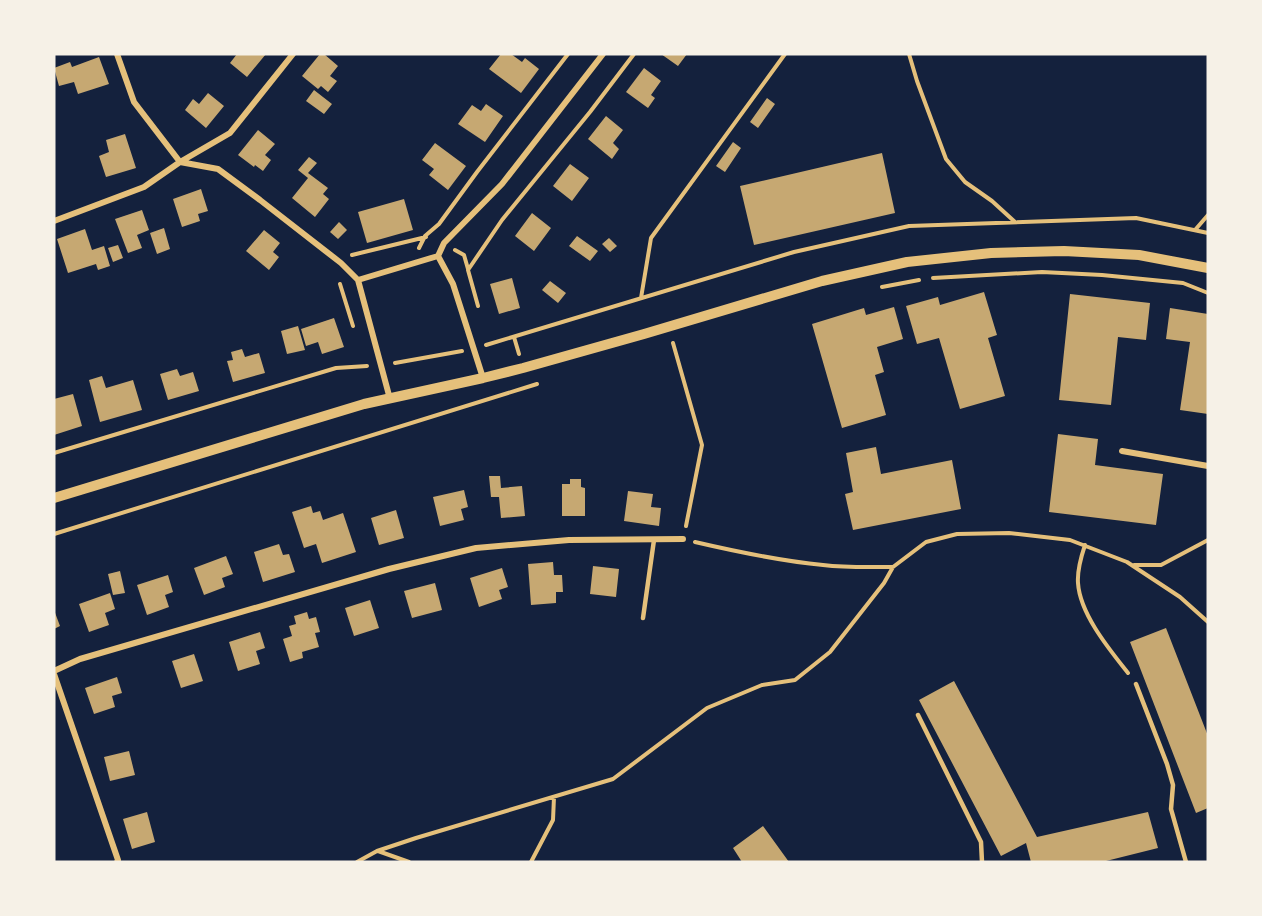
<svg xmlns="http://www.w3.org/2000/svg" width="1262" height="916" font-family="Rubik,sans-serif">
  <rect width="100%" height="100%" fill="#14213d"/>
  <!-- building -->
  <path fill="#c6a872" d="M237 54H266L247 77 230 63Z
    M320 54H324L338 66 330 76 337 81 328 92 321 86 318 89 302 76Z
    M501 54H511L522 62 525 58 539 69 521 93 489 69Z
    M661 54H687L678 66Z
    M99 57 109 84 78 94 74 82 59 86 54 68 70 62 72 67Z
    M644 68 661 81 651 95 655 98 648 108 626 92Z
    M314 90 332 104 324 114 306 101Z
    M208 93 224 106 206 128 185 110 193 99 199 104Z
    M767 98 775 104 758 128 750 122Z
    M486 104 503 116 485 142 458 124 472 105 481 111Z
    M606 116 623 130 613 143 619 149 612 159 588 139Z
    M258 130 275 144 265 155 271 160 263 171 255 165 254 167 238 155Z
    M125 134 136 168 106 177 99 156 109 152 106 140Z
    M733 142 741 148 725 172 716 166Z
    M435 143 466 166 448 190 429 175 434 169 422 160Z
    M882 153 895 213 754 245 740 186Z
    M309 157 317 163 308 173 328 188 323 194 329 199 315 217 292 198 308 178 298 170Z
    M570 164 589 178 572 201 553 186Z
    M201 189 208 211 198 214 200 221 182 227 173 199Z
    M404 199 413 230 367 243 358 212Z
    M142 210 149 230 137 235 142 248 128 253 115 219Z
    M532 213 551 228 534 251 515 236Z
    M339 222 347 230 338 239 330 232Z
    M164 228 170 249 157 254 150 233Z
    M85 229 92 250 104 246 110 266 98 270 96 264 68 273 57 239Z
    M264 230 280 243 273 252 279 257 269 270 246 251Z
    M577 236 598 251 590 261 569 246Z
    M609 238 617 246 610 252 602 244Z
    M118 245 123 258 113 262 108 248Z
    M512 278 520 308 499 314 490 284Z
    M550 281 566 293 558 303 542 290Z
    M984 292 997 335 988 338 1005 396 960 409 939 338 917 344 906 306 938 297 940 305Z
    M1070 294 1150 303 1146 340 1118 337 1111 405 1059 400Z
    M894 307 903 339 877 347 884 372 875 375 886 415 842 428 812 324 864 308 866 315Z
    M1170 308 1208 314V414L1180 410 1190 342 1166 339Z
    M334 318 344 347 322 354 318 342 306 346 301 329Z
    M298 326 305 350 287 354 281 331Z
    M242 349 245 357 259 353 265 373 233 382 227 361 233 360 231 352Z
    M177 369 180 376 193 372 199 391 168 400 160 374Z
    M102 376 106 388 133 380 142 410 100 422 89 380Z
    M73 394 82 426 54 435V399Z
    M1058 434 1098 439 1095 465 1163 474 1156 525 1049 512Z
    M876 447 881 474 952 460 961 509 853 530 845 494 853 492 846 453Z
    M489 476H500L501 488 522 486 525 516 501 518 499 497H491Z
    M570 479H581V487L585 488V516H562V484H570Z
    M464 490 468 507 461 509 464 520 440 526 433 497Z
    M628 491 653 494 651 507 661 508 659 526 624 521Z
    M311 506 313 513 320 511 323 520 343 513 356 552 322 563 316 544 304 548 292 512Z
    M396 510 404 538 379 545 371 518Z
    M279 544 283 555 289 554 295 572 263 582 254 552Z
    M226 556 233 574 222 578 225 587 204 595 194 568Z
    M553 562 554 575H562L563 592H556V603L531 605 528 564Z
    M593 566 619 569 616 597 590 594Z
    M502 568 508 587 499 590 502 599 479 607 470 578Z
    M120 571 125 593 113 595 108 574Z
    M168 575 173 592 165 595 169 607 147 615 137 585Z
    M435 583 442 610 412 618 404 591Z
    M110 593 115 609 105 613 109 625 89 632 79 604Z
    M370 600 379 628 354 636 345 608Z
    M54 610 60 626 54 629Z
    M307 612 309 619 316 617 320 632 315 633 319 647 302 652 303 658 290 662 283 639 292 636 289 626 296 624 294 616Z
    M1166 628 1208 736V808L1196 813 1130 642Z
    M260 632 265 648 256 651 260 664 238 671 229 642Z
    M194 654 203 681 181 688 172 661Z
    M117 677 122 693 112 696 115 707 94 714 85 688Z
    M954 681 1037 837 1148 812 1158 848 1102 862H1031L1026 843 1001 856 919 700Z
    M129 751 135 775 110 781 104 757Z
    M147 812 155 842 132 849 123 819Z
    M763 826 789 862H742L733 848Z"/>
  <g fill="none" stroke-linecap="round" stroke-linejoin="round">
    <!-- path -->
    <path stroke="#e5c07b" stroke-width="4" d="M909 54 917 81 946 159 965 182 992 201 1015 222
      M1195 230 1208 215
      M419 248 425 236 439 224 477 172 568 54
      M455 250 464 255 468 269
      M352 255 426 237
      M933 278 1042 272 1102 275 1183 283 1208 293
      M340 284 353 326
      M882 287 919 280
      M641 298 651 238 785 54
      M478 306 468 270 502 220 590 112 634 54
      M514 337 519 354
      M673 343 702 445 686 526
      M486 345 794 252 909 226 1136 218 1208 233
      M395 363 462 351
      M54 453 336 368 367 366
      M54 534 537 384
      M695 542C738 552 780 561 823 565 847 568 870 567 893 567
      M1085 545C1081 557 1077 570 1078 583 1080 614 1109 649 1128 673
      M1134 565H1161L1208 540
      M378 851 409 862
      M357 862 377 851 416 838 613 779 707 708 762 685 795 680 830 652 884 583 893 567 926 542 957 534 1009 533 1070 540 1127 562 1180 597 1208 622
      M531 862 553 820 554 797"/>
    <!-- service -->
    <path stroke="#e5c07b" stroke-width="4.5" d="M643 618 654 540
      M1136 684 1167 764 1173 785 1171 809 1186 862
      M918 715 981 842 982 862"/>
    <!-- minor -->
    <path stroke="#e5c07b" stroke-width="6" d="M117 54 134 102 180 162 218 169 260 200 341 263 358 280 390 399
      M54 221 144 187 180 162 230 133 293 54
      M438 256 444 243 502 184 603 54
      M438 256 453 284 483 378
      M358 280 438 256
      M1122 451 1208 466
      M54 671 80 659 389 569 476 548 569 540 683 539
      M54 674 118 860 117 862"/>
    <!-- tertiary -->
    <path stroke="#e5c07b" stroke-width="10" d="M54 498 364 404 483 378 523 368 644 334 822 281 907 262 991 253 1064 251 1139 255 1208 268"/>
  </g>
  <!-- border -->
  <rect width="1262" height="916" fill="none" stroke="#f6f1e7" stroke-width="111"/>
</svg>
